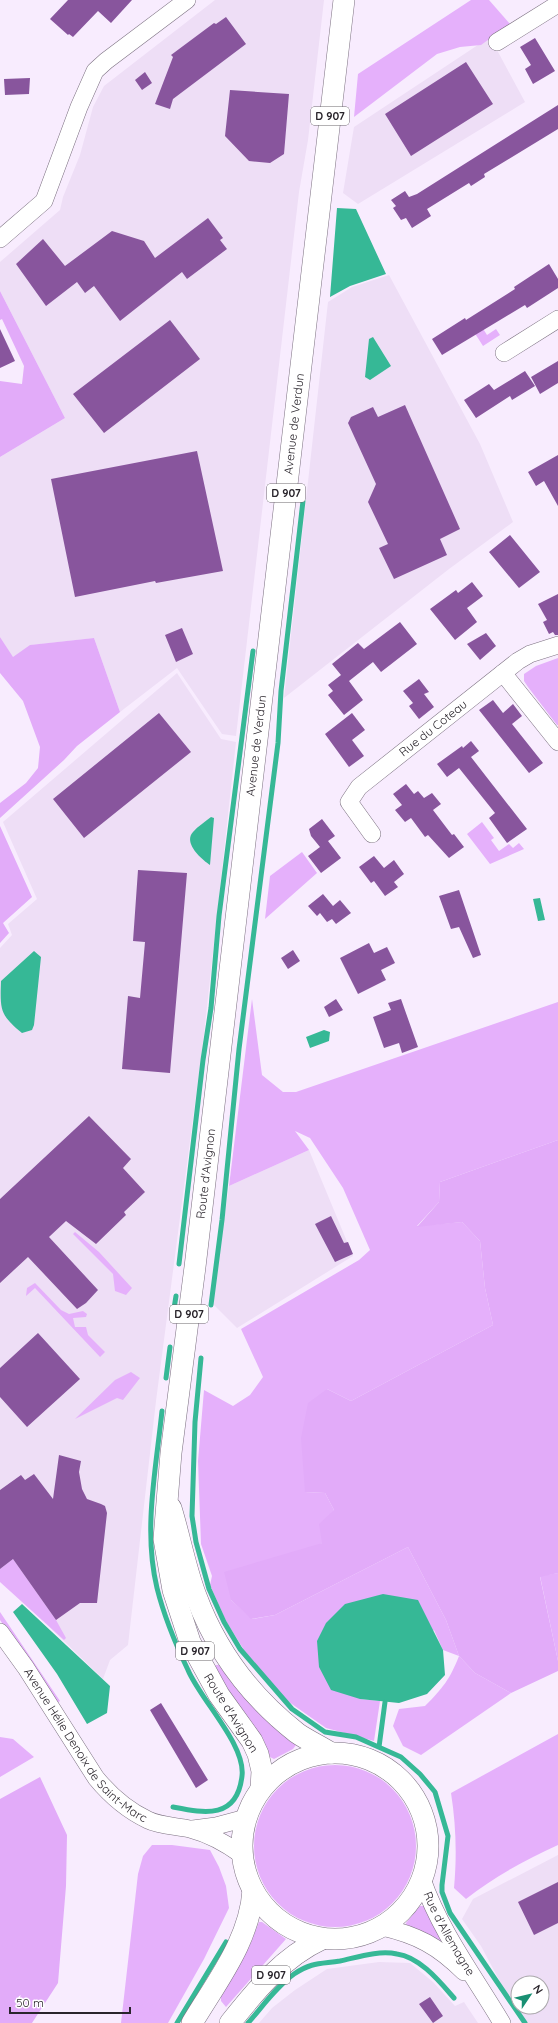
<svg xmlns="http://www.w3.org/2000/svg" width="558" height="2023" font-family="Quicksand,sans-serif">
  <rect width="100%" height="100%" fill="#f8ecfe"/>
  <!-- built -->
  <path fill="#eedef6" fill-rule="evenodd" d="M215 0H324L308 140 299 192 236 736 222 734 177 668 120 712 94 638 31 645 13 658 0 637V457L65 418 0 291V262L60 210 63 197 80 155 93 107 104 86Z
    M490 37 525 102 358 204 343 193 354 127Z
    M389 275 480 444 513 522 449 569 284 698 328 302 352 287Z
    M177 673 221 739 236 742 204 1034 156 1401 128 1645 110 1660 103 1679 0 1579V948L12 935 8 924 37 899 3 822Z
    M309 1150 353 1256 237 1328 212 1303 229 1186Z
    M558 1855V2023H522L481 1946 462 1919 473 1899ZM518 1983H542V2007H518Z
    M379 1962 410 1963 433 1982 455 2006 464 2002 478 2023H259L272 2008 295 1990 327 1969Z"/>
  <!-- green -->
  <path fill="#e5b0fb" d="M471 0H489L510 24 481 45 460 47 437 54 354 117 358 74Z
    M475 316 487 335 496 329 500 335 483 346 467 321Z
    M558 658V725H557L528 687 524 681V674L536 666Z
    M482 822 494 838 491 840 499 851 509 844 513 848 519 843 524 849 490 864 467 834Z
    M302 852 317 873 265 919 270 876Z
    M252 999 262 1075 283 1092H296L558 1002V1140L440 1182 439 1202 417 1226 462 1222 480 1241 485 1288 493 1325 351 1401 327 1389 305 1492 325 1493 334 1510 322 1543 231 1600 252 1619 275 1615 408 1547 446 1620 459 1656 475 1673 511 1693 421 1755 403 1746 393 1726 399 1709 425 1706C443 1688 450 1679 459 1656L443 1650 434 1630 360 1699 380 1701 374 1741 326 1728 279 1695 244 1650 226 1621 210 1585 212 1576 201 1544 198 1461 204 1390 233 1406 250 1395 263 1377 241 1329 359 1260 370 1250 343 1188 310 1138 295 1131 309 1150 229 1186Z
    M75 1232 99 1252 132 1288 126 1295 115 1291 113 1274 73 1234Z
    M35 1283 61 1310 69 1314 83 1311 87 1314 86 1317 73 1318 75 1327H86L88 1335 105 1352 100 1357 35 1288 26 1296 27 1288Z
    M131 1372 140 1378 123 1400 117 1398 75 1419 115 1380Z
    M13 1559 56 1620 66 1638 64 1640 0 1582V1569Z
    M558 1573V1661L540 1576Z
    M0 1612 60 1701 57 1703 0 1620Z
    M216 1665H219C240 1697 267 1720 296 1745L293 1749 274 1759 270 1757 263 1739 237 1703 214 1667Z
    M558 1734V1845C525 1860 494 1877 466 1899L454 1888C457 1855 456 1825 451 1793Z
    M0 1737 13 1739 34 1757 0 1777Z
    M254 1846a81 81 0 1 1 162 0a81 81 0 1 1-162 0Z
    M152 1845H172L210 1850 219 1867 226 1886 229 1908 204 1959 168 2023H121L138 1874 143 1856Z
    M420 1906H424L443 1941 440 1943 407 1927 406 1923Z
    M259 1922H262L286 1939 226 2007 221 2001V1995L249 1947Z"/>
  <!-- forest -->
  <path fill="#e2abf9" d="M0 291 65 418 0 457V381L22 384 24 366 2 319 0 320Z
    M0 637 13 657 30 645 94 638 120 712 77 746 64 760 0 818V803L26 783 38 768 40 747 23 701 0 673Z
    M0 826 32 897 3 923 9 933 0 943Z
    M558 1140V1573L540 1577 558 1661V1671L511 1693 475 1673 459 1656 446 1620 408 1547 275 1615 251 1619 231 1600 224 1572 322 1543 319 1524 334 1510 325 1493 305 1492 301 1438 308 1403 327 1389 351 1401 493 1325 485 1288 480 1241 462 1222 417 1227 439 1202 440 1182Z
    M40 1777 67 1835 66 1886 58 1983 32 2023H0V1799Z"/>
  <!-- water -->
  <path fill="#36b896" d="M337 208 356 209 386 274 350 286 330 297Z
    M373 337 391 366 370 380 365 377 369 339Z
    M211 817 214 818 210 865C201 859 183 843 193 832 198 826 205 822 211 817Z
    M540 898 545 920 538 921 533 899Z
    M34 951 41 957 34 1025 32 1030 22 1033C0 1015 0 1010 1 981Z
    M324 1030 330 1032 329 1041 310 1048 306 1037Z
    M383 1594 418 1600 443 1650 445 1675 427 1694 399 1703 360 1699 331 1690 319 1667 317 1641 326 1623 345 1604Z
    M22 1604 110 1686 107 1713 87 1724 57 1674 13 1612Z"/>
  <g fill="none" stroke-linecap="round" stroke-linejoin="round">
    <!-- stream -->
    <path stroke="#36b896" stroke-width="5" d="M179 1264 203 1060 211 1008 219 916 253 651
      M211 1305 222 1220 239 1049 278 743 281 691 303 501
      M173 1315 176 1296
      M201 1358 195 1422 192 1516 196 1542 209 1589 224 1622 240 1649 292 1709 325 1732 356 1737 401 1757 420 1774 435 1792 448 1836 442 1885V1892L450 1913 525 2023
      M166 1378 170 1347
      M162 1411C156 1469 143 1530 157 1588 164 1616 176 1645 188 1670 200 1699 246 1745 242 1776 237 1820 204 1813 173 1807
      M379 1747 385 1702
      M177 2023 226 1942
      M248 2023C263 2006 276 1987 294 1974 312 1962 320 1964 340 1961 358 1957 379 1950 397 1954 420 1957 440 1982 454 1998"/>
  </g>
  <!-- building -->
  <path fill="#88559d" d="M68 0H132L111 23 98 11 73 37 69 34 68 35 50 19Z
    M226 17 246 44 173 99 170 109 155 104 173 57 171 55 214 23 216 24Z
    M535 38 555 71 533 84 525 69 531 65 520 47Z
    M466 62 493 104 411 156 385 114Z
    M145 72 152 83 142 90 135 80Z
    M30 78 29 94 5 95 4 79Z
    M230 90 289 94 284 154 270 163 249 161 225 136Z
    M558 105V129L484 174 485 177 471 186 469 183 427 209 431 216 412 228 406 218 401 220 393 208 396 206 391 200 405 191 409 197 417 194Z
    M208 218 223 238 220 240 227 249 187 279 182 272 120 321 94 286 85 293 77 282 46 306 16 264 43 239 65 266 112 231 144 241 155 258Z
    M549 264 558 279V288L527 308 525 305 442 355 432 339 465 318 466 320 515 289 514 287Z
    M170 320 200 359 104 433 73 394Z
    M0 329 15 361 0 368Z
    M558 361V383L540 394 531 377Z
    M525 371 535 386 512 400 510 396 476 418 464 400 489 384 494 390Z
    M405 405 460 529 440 539 447 555 394 579 379 548 388 544 368 502 376 484 348 423 351 417 373 407 378 417Z
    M197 451 223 571 156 583 155 581 75 597 51 479Z
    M558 455V506L544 481 536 486 528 472Z
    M510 535 540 572 519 588 489 552Z
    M472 582 483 596 467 608 477 622 455 640 430 609 456 590 458 593Z
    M558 594V635H555L553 632 549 634 543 622 547 620 538 604Z
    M400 622 417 644 381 672 373 662 349 681 363 700 344 715 328 695 333 691 328 685 341 675 332 664 358 643 364 649Z
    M182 628 193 654 176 662 165 635Z
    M486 633 496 646 480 660 467 644Z
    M419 679 429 692 424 694 434 707 419 719 409 706 413 703 403 691Z
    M493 700 503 713 513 704 522 716 512 724 543 763 529 773 479 710Z
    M159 713 191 752 84 838 53 799Z
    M352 713 365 730 352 740 364 756 349 767 325 734Z
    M471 741 479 751 471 757 527 829 507 843 489 818 495 813 459 768 447 777 437 764 462 746 463 748Z
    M406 784 414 794 418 791 424 798 432 793 441 804 433 810 452 835 454 834 464 847 449 858 428 835 425 837 411 818 405 822 395 810 402 805 393 794Z
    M322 819 335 836 328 841 341 858 321 873 308 856 320 847 311 836 309 829Z
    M374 856 384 868 394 860 404 874 394 882 398 887 385 896 374 881 371 883 359 867Z
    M138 870 187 873 170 1073 122 1069 128 996 140 998 145 942 133 941Z
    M459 890 481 955 473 958 459 927 451 929 439 896Z
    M323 894 333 906 340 900 351 913 336 924 332 919 327 922 320 913 317 916 308 906Z
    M369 943 374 953 387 947 395 963 381 970 386 980 358 994 340 958Z
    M293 950 300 961 288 969 281 958Z
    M336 999 343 1010 329 1017 324 1007Z
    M401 999 418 1047 402 1053 399 1043 384 1048 373 1017 391 1010 388 1003Z
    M89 1116 131 1159 123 1168 145 1192 124 1212 126 1215 96 1244 66 1221 49 1237 98 1290 86 1303 77 1309 28 1257 0 1283V1199Z
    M331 1216 344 1243 348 1242 353 1254 335 1262 315 1224Z
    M38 1333 80 1379 27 1427 0 1397V1368Z
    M59 1455 81 1461 79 1472 82 1489 87 1499 101 1504 105 1506 107 1513 97 1603H80L56 1620 13 1559 0 1569V1490L21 1475 25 1480 34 1474 53 1499Z
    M161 1703 208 1780 196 1788 150 1710Z
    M558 1882V1923L534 1935 518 1902Z
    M430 1997 443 2016 433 2023 419 2004Z"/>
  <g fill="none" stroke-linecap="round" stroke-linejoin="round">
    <!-- minor casing -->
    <g stroke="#7c7181" stroke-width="18">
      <g id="minor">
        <path d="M497 42 558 4"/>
        <path d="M0 239 44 201 79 107 95 71 106 61 187 0"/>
        <path d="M504 353 558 319"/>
        <path d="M503 673 558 742"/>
        <path id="s1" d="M372 834 349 802 359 787 518 661 530 654 558 645"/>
        <path id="s2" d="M0 1632 26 1668 96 1778C110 1795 127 1810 148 1820 160 1826 177 1826 190 1829 209 1834 227 1844 242 1855"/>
        <path d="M193 1829 216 1826 246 1818"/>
        <path id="s3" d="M422 1879C440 1931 474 1976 502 2023"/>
        <path d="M382 1927C417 1935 438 1946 464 1972"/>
      </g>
    </g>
    <!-- major casing -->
    <g stroke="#7c7181" stroke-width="22">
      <g id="major">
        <path d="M171 1508C180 1537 185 1567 196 1596 216 1650 251 1697 297 1733 307 1740 320 1746 331 1753"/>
        <circle cx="335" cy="1846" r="93"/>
        <path id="s4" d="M261 1789 262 1771 258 1754 252 1741 219 1695 190 1642 173 1590 164 1539 171 1453 195 1267 344 0"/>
        <path d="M192 2023C217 1981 250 1940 253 1890"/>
        <path d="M230 2023C256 1990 283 1957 322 1939"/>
      </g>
    </g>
    <!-- minor -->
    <use href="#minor" stroke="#fff" stroke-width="17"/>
    <!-- major -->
    <use href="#major" stroke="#fff" stroke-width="21"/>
  </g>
  <g text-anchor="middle" stroke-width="4" stroke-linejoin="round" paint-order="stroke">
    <!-- shield labels -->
    <g fill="#fff" stroke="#6a666b" stroke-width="1">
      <rect x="311" y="107" width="38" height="18" rx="3"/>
      <rect x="267" y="484" width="38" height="18" rx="3"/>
      <rect x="170" y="1305" width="38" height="18" rx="3"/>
      <rect x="176" y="1642" width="38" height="18" rx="3"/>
      <rect x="252" y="1966" width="38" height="18" rx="3"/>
    </g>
    <g font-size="11" font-weight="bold" fill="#2a252c">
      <text x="330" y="120">D 907</text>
      <text x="286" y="497">D 907</text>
      <text x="189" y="1318">D 907</text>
      <text x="195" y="1655">D 907</text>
      <text x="271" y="1979">D 907</text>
    </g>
    <!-- street labels -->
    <g font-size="12" fill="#2a252c" stroke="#fff">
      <text dy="4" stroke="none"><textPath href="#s4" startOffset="1396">Avenue de Verdun</textPath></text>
      <text dy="4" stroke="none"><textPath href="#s1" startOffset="152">Rue du Coteau</textPath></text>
      <text dy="4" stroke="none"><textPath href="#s4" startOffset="1072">Avenue de Verdun</textPath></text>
      <text dy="4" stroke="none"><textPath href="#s4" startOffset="641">Route d'Avignon</textPath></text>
      <text transform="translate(231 1713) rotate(58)" y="4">Route d'Avignon</text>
      <text dy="4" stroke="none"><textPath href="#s2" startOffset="143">Avenue Hélie Denoix de Saint-Marc</textPath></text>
      <text dy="4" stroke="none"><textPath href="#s3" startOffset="61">Rue d'Allemagne</textPath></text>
    </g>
  </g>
  <!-- north arrow -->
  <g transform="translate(530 1995) rotate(55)"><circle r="19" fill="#ffffff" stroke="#aaa8ab"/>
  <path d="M0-3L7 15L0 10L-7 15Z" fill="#199073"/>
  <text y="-6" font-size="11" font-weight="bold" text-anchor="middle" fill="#2a252c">N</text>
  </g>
  <!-- scale -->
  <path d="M10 2007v6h120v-6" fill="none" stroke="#2a252c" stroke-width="2"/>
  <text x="16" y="2007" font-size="12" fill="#2a252c" stroke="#ffffff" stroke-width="3" paint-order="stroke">50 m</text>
</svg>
